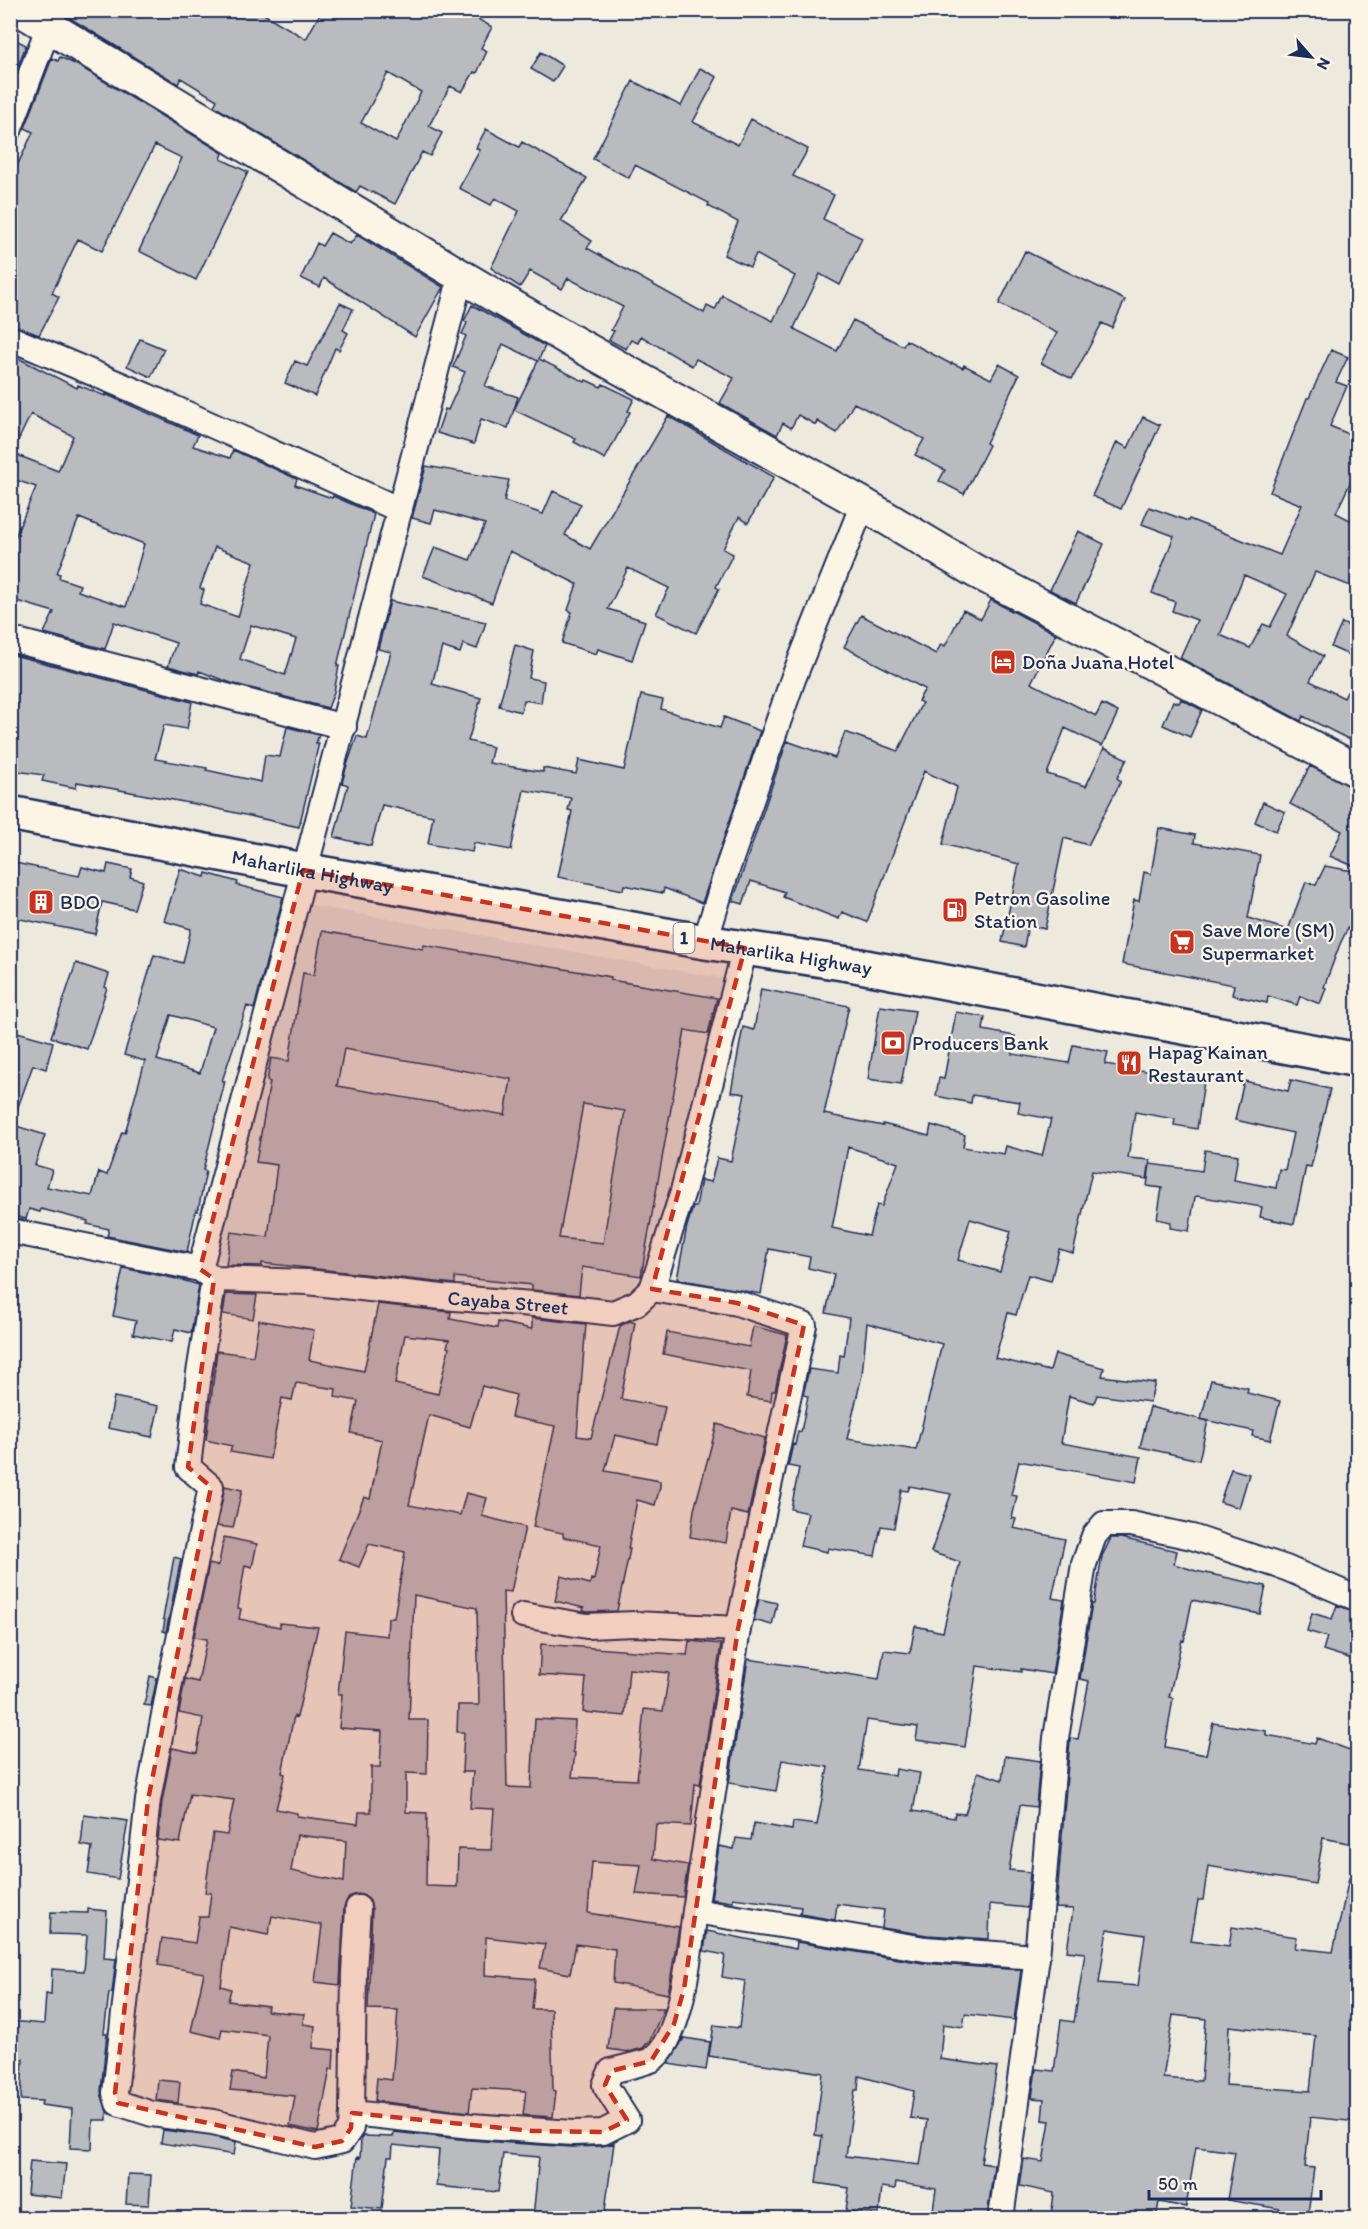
<svg xmlns="http://www.w3.org/2000/svg" width="1368" height="2229" font-family="Itim,sans-serif">
  <rect width="100%" height="100%" fill="#eee9dd"/>
  <filter id="ink" filterUnits="userSpaceOnUse"><feTurbulence type="fractalNoise" baseFrequency=".0167" numOctaves="2"/><feDisplacementMap in="SourceGraphic" scale="12" xChannelSelector="R" yChannelSelector="G"/><feConvolveMatrix kernelMatrix="1 2 1 2 8 2 1 2 1" color-interpolation-filters="sRGB"/></filter>
  <g filter="url(#ink)">
    <!-- built -->
    <path fill="#dedbd4" d="M304 904 732 980 646 1283 617 1297 566 1302 387 1289 209 1260Z"/>
    <!-- building -->
    <path fill="#babbbe" stroke="#1b2f5e" stroke-width="1.5" fill-rule="evenodd" d="M69 10H257L306 39 322 10H462L492 27 481 48 487 51 477 73 474 72 462 92 450 86 429 126 442 133 430 156 422 152 395 204 360 186 356 192 214 106 217 100 181 78 178 84 68 17ZM388 73 421 92 396 142 361 123Z
      M10 37 26 45 10 87Z
      M541 52 563 66 553 82 531 69Z
      M60 57 79 66 223 153 221 159 248 172 196 280 139 251 182 158 155 145 102 251 78 239 52 293 59 297 39 335 10 324V181L33 132 25 128 52 58 58 61Z
      M700 68 717 77 693 122 738 145 751 119 808 149 793 176 834 195 823 219 862 238 840 285 820 274 794 328 796 330 837 351 853 320 903 346 906 340 951 364 952 363 963 368 964 365 991 379 999 364 1019 375 986 443 989 445 964 494 939 481 945 470 915 455 924 439 854 403 837 433 817 421 816 425 798 415 791 428 783 423 777 435 720 403 734 378 696 359 692 366 641 336 638 343 631 340 626 349 609 340 614 331 611 330 623 307 568 278 562 289 530 271 520 287 491 268 519 211 495 198 491 205 459 188 480 150 476 148 486 129 519 147 522 142 587 178 561 221 592 241 587 248 704 313 707 306 715 310 722 295 773 321 795 276 756 254 750 267 724 255 738 222 708 206 709 203 635 165 629 178 593 159 633 81 681 106Z
      M330 233 350 244 357 235 443 287 415 337 324 278 320 287 301 278 317 243 322 246Z
      M1025 251 1125 300 1112 328 1102 323 1072 379 1041 363 1057 333 999 304Z
      M340 303 353 309 343 330 348 333 339 350 335 348 315 396 285 383 295 361 307 366Z
      M472 305 545 346 539 359 585 382 586 380 601 387 603 384 634 399 628 411 630 412 605 459 574 442 576 439 514 410 538 361 503 344 485 386 518 397 508 428 481 419 474 444 437 433 445 409 448 410 465 372 453 367 466 336 462 334 467 323 464 321Z
      M140 339 164 349 151 377 127 366Z
      M1331 350 1348 357 1336 382 1347 386 1330 426 1358 438V466L1336 513 1358 524V589L1315 572 1287 636 1323 656 1310 681 1344 698 1358 671V744L1303 716 1301 721 1180 658 1197 620 1172 611 1175 602 1152 593 1174 536 1142 524 1149 507 1188 521 1189 519 1280 555 1302 505 1270 492 1307 398H1309ZM1244 575 1287 594 1270 627 1263 624 1250 648 1220 635Z
      M10 354 77 388 78 385 105 396V394L198 435 193 446 230 458 233 450 297 479 295 485 332 498 333 496 374 514 337 666H339L334 692 328 708 231 683 199 671 198 674 168 666 176 643 114 622 105 649 44 633 54 612 10 599V549L36 487 10 478ZM31 414 73 436 58 471 12 453ZM79 518 144 544 126 607 78 591 80 585 59 578 60 574 57 573ZM215 547 254 562 238 617 200 604 204 590 200 588ZM251 625 296 639 285 675 240 659Z
      M668 416 774 477 748 523 739 517 723 549 733 554 716 587 719 589 696 633 656 614 669 588 628 568 608 609 645 621 632 660 598 649 596 654 562 643 572 612 568 610 577 584 510 551 492 603 423 576 435 547 470 560 485 524 435 510 431 523 412 518 426 466 509 480 504 501 543 514 553 491 581 504 565 535 590 549Z
      M1143 417 1160 425 1121 509 1092 496 1117 442 1128 448Z
      M1078 531 1104 544 1076 603 1050 590Z
      M991 600 1056 634 1031 683 1096 716 1102 704 1118 712 1102 746 1065 728 1047 774 1086 786 1104 748 1127 759 1117 778 1121 781 1088 845 1064 838 1045 929 1028 925 1024 947 1002 942 1019 864 943 844 957 787 924 771 867 922 842 912 839 919 783 897 785 892 751 881 743 904 733 901 787 741 835 758 845 732 898 751 922 703 918 701 925 689 844 647 861 615 936 654 941 644 945 646 963 610 981 619Z
      M390 601 486 622 477 649 463 644 460 653 442 647 432 684 481 698 468 741 493 747 489 763 543 772V768L576 774 579 760 624 770 641 695 663 700 661 709 720 728 724 717 760 731 702 903 664 888 663 893 624 885 623 890 558 877 572 811 568 810 571 798 524 790 511 850 474 843 472 852 428 844 433 816 382 805 371 846 334 837 348 785 342 783 346 768 357 736 367 739 391 652 378 649Z
      M1342 623 1358 630V659L1331 647Z
      M515 645 534 651 529 678 544 681 541 703 524 700 521 712 499 706Z
      M10 654 192 702 187 729 164 725 155 759 207 768 206 770 261 782 265 755 280 757 287 727 319 735 316 743H319L299 827 205 806 77 782 76 788 42 781 44 775 10 770Z
      M1181 699 1202 710 1190 737 1163 725 1173 701 1179 703Z
      M1310 766 1358 790V868L1330 856 1342 831 1290 804Z
      M1263 802 1285 812 1276 831 1255 822Z
      M1159 828 1195 835 1194 843 1260 855 1248 918 1288 930 1306 882 1316 885 1325 866 1358 872V907L1340 944 1324 987 1326 988 1320 1004 1300 996 1297 1005 1268 996 1267 1003 1232 995 1234 985 1122 964 1134 900 1139 901 1144 872 1151 874Z
      M10 862 79 876 82 867 106 873 108 864 132 869 130 877 143 881 134 909 102 902 95 934 10 917Z
      M180 869 205 877 206 873 238 882 237 885 283 897 254 1009 247 1006 222 1081H225L203 1170 206 1171 198 1211 196 1210 187 1252 107 1236 109 1229 87 1224 88 1221 41 1209 40 1212 29 1209 26 1219 10 1215V1124L45 1135 35 1165 52 1170 47 1187 92 1196 99 1172 107 1175 122 1132 125 1133 145 1061 124 1055 154 955 183 963 191 929 164 921ZM171 1015 213 1027 200 1073 157 1060Z
      M322 931 423 949 424 945 611 977V980L717 998 708 1034 685 1030 641 1276 582 1267 579 1295 532 1290V1285L455 1277V1284L262 1263V1266L226 1265 231 1232 268 1237 277 1165 256 1162 270 1082 267 1081 271 1058 289 1061 303 973 314 975ZM344 1049 511 1079 505 1115 337 1086ZM583 1104 625 1111 603 1243 559 1238Z
      M76 963 109 974 105 987 107 988 87 1049 51 1037Z
      M761 989 849 1006 824 1114 883 1126V1124L929 1136 931 1125 965 1135 963 1147 1004 1154 1006 1146 1042 1156 1051 1119 1018 1113 1020 1102 972 1095 971 1103 936 1096 939 1078 944 1079 956 1012 985 1017 983 1030 1015 1036 1012 1054 1069 1063 1073 1045 1108 1052 1105 1064 1204 1081 1197 1129 1174 1125 1175 1119 1135 1112 1128 1158 1150 1160 1147 1179 1092 1171 1073 1253 1059 1249 1051 1281 1028 1275 1016 1315 1008 1313 995 1358 1050 1371 1055 1354 1104 1368 1102 1376 1155 1383 1150 1402 1097 1395 1094 1403 1069 1396 1061 1443 1141 1457 1136 1482 1019 1461 1011 1495 1017 1496 1012 1518 1016 1519 1013 1528 1065 1539 1052 1598 1064 1600 1052 1674 1021 1669V1672L977 1666 965 1747 916 1740 918 1727 867 1720 859 1770 895 1776 896 1769 920 1773 913 1811 954 1818 955 1813 965 1814 978 1772 1002 1780 1005 1756 1040 1761 1036 1807 1020 1805 1009 1870 1030 1872 1027 1908 990 1904 989 1939 927 1935 882 1928 884 1910 837 1904 835 1920 800 1914 801 1907 733 1898V1902L711 1899 719 1846 734 1849 736 1838 751 1840 754 1823 792 1830 793 1822 817 1825 828 1767 782 1760 776 1791 729 1783 748 1659 879 1679 884 1650 910 1653 915 1626 943 1632 960 1562 931 1552 951 1494 910 1486 908 1491 901 1490 894 1528 881 1526 875 1556 828 1548 827 1552 800 1546 808 1513 791 1509 799 1468 788 1466 793 1444 795 1445 798 1431 801 1432 808 1396 803 1395 809 1369 838 1373 840 1355 844 1356 849 1318 826 1313 834 1274 808 1268 810 1257 769 1249 761 1294 677 1279 687 1226 693 1207H696L701 1180 711 1182 717 1158 731 1161 745 1094 731 1092 743 1027 754 1030ZM848 1147 898 1163 882 1206 877 1205 869 1236 832 1228ZM970 1219 1011 1231 1000 1272 958 1260ZM867 1323 942 1344 916 1450 847 1439 862 1375Z
      M880 1006 915 1011 901 1084 868 1079Z
      M10 1030 53 1042 46 1069 33 1065 13 1121H10Z
      M1291 1080 1330 1089 1311 1167 1306 1166 1294 1224 1260 1217 1262 1207 1197 1196 1195 1197 1189 1231 1170 1228 1171 1222 1157 1219 1162 1188 1147 1186 1150 1164 1202 1171 1205 1150 1238 1155 1234 1180 1276 1188 1279 1169 1285 1170 1293 1133 1235 1120 1244 1081 1288 1091Z
      M123 1268 182 1280 199 1285 191 1333 175 1329 172 1342 133 1334 136 1321 113 1316Z
      M226 1294 257 1295 253 1319 223 1314Z
      M378 1304 451 1312 450 1319 497 1328 498 1322 532 1329V1318L586 1324 577 1436 591 1438 620 1326 630 1321 635 1323 621 1399 665 1407 657 1444 615 1435 605 1471 660 1481V1487L655 1505 637 1500 628 1549H630L617 1611 588 1612 583 1611 584 1608 555 1601 561 1576 590 1584 591 1579 594 1580 601 1545 563 1537V1533L533 1527 555 1426 511 1417 516 1395 482 1386 470 1427 429 1415 409 1505 460 1515 466 1493 487 1498 482 1516 525 1527 511 1592 503 1591 507 1787 531 1788 535 1719 575 1721 573 1752 575 1753 572 1777 637 1780 644 1709 663 1711 669 1673 629 1669 625 1716 583 1712 586 1678 539 1675 541 1644 687 1655 689 1641 721 1644 700 1785 695 1784 691 1826 656 1824 653 1859 688 1865 683 1897 636 1894 641 1865 592 1862 588 1913 679 1927 668 1994 613 1983 615 1949 576 1944 570 1974 540 1968 545 1944 486 1937 485 1975 535 1979 532 2009H551L553 2090 556 2091 553 2117 523 2115 526 2091 472 2088 469 2112 375 2101 377 2078 392 2080 398 2010 368 2009 372 1909 370 1901 365 1896 358 1894 351 1896 347 1900 344 1907 340 1985 315 1982 322 1925 272 1916 268 1935 229 1927 221 1986 231 1989 228 2001 268 2006 267 2011 304 2014 303 2024 315 2026 313 2048 334 2050 333 2069H330L318 2132 290 2126 295 2096 230 2090 233 2072 264 2078 268 2035 222 2029 220 2038 191 2031 204 1973 158 1965 162 1938 195 1943 199 1917H208L211 1893H205L213 1833 227 1835 234 1800 190 1794 180 1843 158 1840 162 1802 172 1748 197 1753 203 1718 179 1713 185 1679 198 1682 207 1639 194 1637 209 1564 217 1566 219 1563 224 1537 257 1544 252 1567 245 1565 238 1608 241 1609 239 1619 280 1627V1623L318 1627 297 1717 294 1716 282 1773 285 1774 276 1809 297 1813V1816L358 1824 359 1812H371V1767H380L382 1731 339 1728 342 1694H338L345 1631 387 1636 388 1618H394L405 1552 369 1544 359 1567 339 1559 364 1497 370 1499 382 1440 351 1433 358 1401 335 1397 336 1389 296 1383 292 1400 282 1398 270 1459 230 1452 232 1446 206 1440 217 1351 253 1356 259 1320 314 1330 309 1360 364 1371ZM405 1335 449 1340 447 1347 449 1348 438 1394 395 1384ZM414 1595 477 1608 479 1705H458L457 1732H464L462 1772H473L470 1808 494 1809 491 1850 458 1849 457 1887 426 1886 427 1813 406 1812V1773L427 1774 428 1720H409ZM297 1835 346 1841 344 1882 291 1871Z
      M753 1326 787 1335 775 1391H772L771 1401 747 1397 751 1371 663 1354 667 1332 749 1347Z
      M1211 1380 1248 1388 1247 1393 1280 1401 1270 1440 1252 1436 1253 1431 1201 1419Z
      M114 1397 159 1406 152 1437 108 1428Z
      M1150 1407 1208 1421 1199 1460 1140 1447Z
      M717 1424 765 1438 748 1515 731 1511 726 1543 690 1537 694 1510Z
      M1231 1469 1249 1474 1239 1508 1220 1502Z
      M225 1486 242 1490 233 1528 217 1526Z
      M1111 1538H1121L1177 1551 1174 1564 1196 1571 1266 1586 1260 1614 1192 1600 1184 1641 1182 1640 1169 1697 1173 1698 1165 1747 1206 1755 1213 1723 1266 1731V1735L1315 1744 1317 1738 1358 1753V1845L1323 1838 1315 1884 1208 1866 1203 1900H1198L1191 1941 1229 1946 1232 1927 1297 1937 1295 1948 1333 1952 1349 1878 1358 1879V2010L1353 2047H1358V2122L1310 2117 1305 2167 1314 2168 1308 2214 1289 2212 1279 2211 1280 2209 1227 2200 1235 2152 1196 2147 1186 2207 1159 2202 1156 2218H1051L1054 2193 1020 2186 1024 2159 1043 2162 1050 2121 1042 2120 1044 2099 1032 2098 1036 2069 1054 2071 1061 2020 1074 2022 1085 1953 1067 1951 1073 1909 1056 1908 1070 1740V1738L1078 1739 1089 1681 1080 1679 1092 1604H1094L1102 1556ZM1107 1929 1145 1935 1138 1986 1099 1983ZM1173 2015 1206 2019 1201 2081 1163 2078ZM1229 2026 1316 2036 1310 2091 1226 2085Z
      M174 1557 181 1559 166 1632 163 1631 165 1620 163 1619Z
      M759 1599 777 1603 772 1625 754 1620Z
      M1337 1605 1358 1613V1661L1323 1650 1327 1637 1307 1631 1312 1613 1332 1619Z
      M150 1676 157 1678 151 1706 144 1705Z
      M84 1815 128 1821 118 1879 88 1874 92 1847 81 1845Z
      M88 1909 107 1911 104 1958 116 1959 112 1993H109L104 2033H107L101 2091 107 2112V2120H93L92 2149 70 2148 72 2109 41 2105 42 2101 21 2100 23 2059 10 2057V2021L44 2024 46 1994 51 1995 52 1969 84 1971 87 1935 50 1934 51 1912 88 1913Z
      M707 1931 796 1949 797 1942 923 1963 1021 1970 1014 2020 965 2014 963 2027 943 2024 940 2059 997 2067 981 2163 994 2165 987 2218H932L936 2189 896 2182 895 2189 882 2187 879 2214 846 2211 849 2188 816 2183 822 2136 815 2135 823 2073 709 2056 714 2025 739 2028 745 1981 722 1977 725 1955 704 1951ZM859 2076 914 2091 910 2118 927 2120 920 2165 846 2156 855 2090H858Z
      M613 2008H664L650 2040 643 2048 629 2052 608 2049Z
      M684 2038 710 2042 706 2070 668 2064Z
      M158 2080 180 2082 178 2103 156 2100Z
      M163 2130 210 2136 236 2142 234 2155 161 2143Z
      M394 2132 469 2140 572 2147 603 2146 614 2143 604 2218H533L539 2157 503 2154 498 2192 436 2186 439 2150 393 2145 392 2157H388L382 2209 351 2206 357 2157 360 2158 361 2139 363 2136 393 2137Z
      M30 2161 66 2164 62 2198 27 2194Z
      M128 2174 151 2175 149 2205 126 2204Z"/>
    <g fill="none" stroke-linecap="round" stroke-linejoin="round">
      <!-- minor casing -->
      <g stroke="#1b2f5e" stroke-width="28">
        <g id="minor">
          <path d="M10 128 55 10"/>
          <path d="M10 338 147 396 400 510"/>
          <path d="M10 639 344 727"/>
          <path d="M705 942 728 867 793 679 863 504"/>
          <path id="s1" d="M10 1231 200 1269 214 1279 307 1282 442 1297 545 1305 613 1313 637 1303 652 1289 683 1191 745 948"/>
          <path d="M200 1269 461 276"/>
          <path d="M214 1279 199 1373 188 1467 211 1487 170 1683 148 1800 115 2093 118 2103 152 2114 213 2122 315 2147 342 2141 351 2128 352 2113 354 1972 358 1908"/>
          <path d="M652 1289 737 1303 804 1325 738 1629 695 1911 925 1949 1037 1957"/>
          <path d="M523 1615 587 1626 635 1624 738 1629"/>
          <path d="M352 2113 471 2126 573 2133 603 2132 627 2120 605 2085 611 2071C618 2069 648 2062 651 2060 683 2039 690 1946 695 1911"/>
          <path d="M1001 2218 1037 1957 1056 1738 1084 1564 1094 1536 1104 1524H1131L1192 1537 1286 1568 1358 1599"/>
        </g>
      </g>
      <!-- tertiary casing -->
      <g stroke="#1b2f5e" stroke-width="36">
        <path id="tertiary" d="M21 10 461 276 570 340 863 504 975 571 1358 771"/>
      </g>
      <!-- primary casing -->
      <g stroke="#1b2f5e" stroke-width="38">
        <g id="primary">
          <path id="s2" d="M10 813 303 870 705 942 855 965 1358 1060"/>
        </g>
      </g>
      <!-- minor -->
      <use href="#minor" stroke="#fcf5e5" stroke-width="24"/>
      <!-- tertiary -->
      <use href="#tertiary" stroke="#fcf5e5" stroke-width="32"/>
      <!-- primary -->
      <use href="#primary" stroke="#fcf5e5" stroke-width="33"/>
    </g>
  </g>
  <!-- marked area -->
  <path fill="#c8321e" fill-opacity="0.2" stroke="#c8321e" stroke-width="4.5" stroke-dasharray="12 8" stroke-linejoin="round" d="M303 870 745 948 652 1289 737 1303 804 1325 738 1629 684 1989 674 2024 651 2061 611 2071 605 2085 627 2120 603 2132 533 2131 352 2113 351 2128 342 2141 315 2147 118 2103 115 2093 148 1800 211 1487 188 1467 214 1279 200 1269Z"/>
  <!-- icons -->
  <defs>
    <g id="hotel-square" transform="scale(1.35)"><rect x="-9" y="-9" width="18" height="18" rx="4" fill="#c8321e" stroke="#fcf5e5"/><path d="M-6-4.5h1.5V1H6V5H4.5V3h-9V5H-6ZM-4 0a1.8 1.8 0 1 1 3.6 0ZM.5 0V-2.5h3Q6-2.5 6 0Z" fill="#fff"/></g>
    <g id="building-square" transform="scale(1.35)"><rect x="-9" y="-9" width="18" height="18" rx="4" fill="#c8321e" stroke="#fcf5e5"/><path d="M-4-6H4V6H1V3H-1V6H-4ZM-2.5-4.3h1.7v1.8h-1.7ZM.8-4.3h1.7v1.8H.8ZM-2.5-1h1.7V.8h-1.7ZM.8-1h1.7V.8H.8Z" fill="#fff"/></g>
    <g id="fuel-square" transform="scale(1.35)"><rect x="-9" y="-9" width="18" height="18" rx="4" fill="#c8321e" stroke="#fcf5e5"/><path d="M-5.5-6h7V0h2V4h1.3V-2.5L3-4.5l.8-.8L6-3V5H2.5V1h-1V6h-7ZM-4.2-4.7v3.2H.2V-4.7Z" fill="#fff"/></g>
    <g id="supermarket-square" transform="scale(1.35)"><rect x="-9" y="-9" width="18" height="18" rx="4" fill="#c8321e" stroke="#fcf5e5"/><path d="M-6-5.5h2.5l.6 2H6L4.5 2H-2.5L-4.4-4H-6ZM-1.5 3.2a1.3 1.3 0 1 0 .1 0ZM3 3.2a1.3 1.3 0 1 0 .1 0Z" fill="#fff"/></g>
    <g id="bank-square" transform="scale(1.35)"><rect x="-9" y="-9" width="18" height="18" rx="4" fill="#c8321e" stroke="#fcf5e5"/><path d="M-6-4H6V4H-6ZM0-2.3a2.3 2.3 0 1 0 0 4.6a2.3 2.3 0 1 0 0-4.6Z" fill="#fff"/></g>
    <g id="restaurant-square" transform="scale(1.35)"><rect x="-9" y="-9" width="18" height="18" rx="4" fill="#c8321e" stroke="#fcf5e5"/><path d="M-5-6h1v4h1v-4h1v4h1v-4h1v5L-1.5 .5V6h-2V.5L-5-1ZM5-6V6H3V1.5H1.5Q1.5-4 5-6Z" fill="#fff"/></g>
  </defs>
  <g fill-rule="evenodd">
    <use href="#hotel-square" x="1003" y="662"/>
    <use href="#building-square" x="41" y="902"/>
    <use href="#fuel-square" x="955" y="910"/>
    <use href="#supermarket-square" x="1182" y="942"/>
    <use href="#bank-square" x="893" y="1043"/>
    <use href="#restaurant-square" x="1129" y="1063"/>
  </g>
  <g text-anchor="middle" stroke-width="4.5" stroke-linejoin="round" paint-order="stroke">
    <!-- shield labels -->
    <rect fill="#fcf5e5" stroke="#5e6a86" stroke-width="1.5" x="673.5" y="923" width="21" height="30" rx="4.5"/>
    <g font-size="18" font-weight="bold" fill="#1b2f5e">
      <text x="684" y="944">1</text>
    </g>
    <!-- poi labels -->
    <g font-size="20" fill="#1b2f5e" stroke="#fcf5e5" text-anchor="start">
      <text x="1022" y="669">Doña Juana Hotel</text>
      <text x="974" y="905">Petron Gasoline<tspan x="974" dy="23">Station</tspan></text>
      <text x="60" y="909">BDO</text>
      <text x="1202" y="937">Save More (SM)<tspan x="1202" dy="23">Supermarket</tspan></text>
      <text x="912" y="1050">Producers Bank</text>
      <text x="1148" y="1059">Hapag Kainan<tspan x="1148" dy="23">Restaurant</tspan></text>
    </g>
    <!-- street labels -->
    <g font-size="20" fill="#1b2f5e" stroke="#fcf5e5">
      <text dy="7" stroke="none"><textPath href="#s2" startOffset="308">Maharlika Highway</textPath></text>
      <text dy="7" stroke="none"><textPath href="#s2" startOffset="794">Maharlika Highway</textPath></text>
      <text dy="7" stroke="none"><textPath href="#s1" startOffset="506">Cayaba Street</textPath></text>
    </g>
  </g>
  <!-- margin -->
  <rect width="1368" height="2229" fill="none" stroke="#fcf5e5" stroke-width="36"/>
  <rect x="18" y="18" width="1332" height="2193" fill="none" stroke="#1b2f5e" stroke-width="2" filter="url(#ink)"/>
  <!-- north arrow -->
  <g transform="translate(1311 57) rotate(118)" stroke="#fcf5e5" stroke-width="4.5" paint-order="stroke">
  <path d="M0-4.5L10 22L0 15L-10 22Z" fill="#1b2f5e"/>
  <text y="-9" font-size="16" font-weight="bold" text-anchor="middle" fill="#1b2f5e">N</text>
  </g>
  <!-- scale -->
  <path d="M1149 2190v9h172v-9" fill="none" stroke="#1b2f5e" stroke-width="3"/>
  <text x="1158" y="2190" font-size="18" fill="#1b2f5e" stroke="#fcf5e5" stroke-width="4.5" paint-order="stroke">50 m</text>
</svg>
